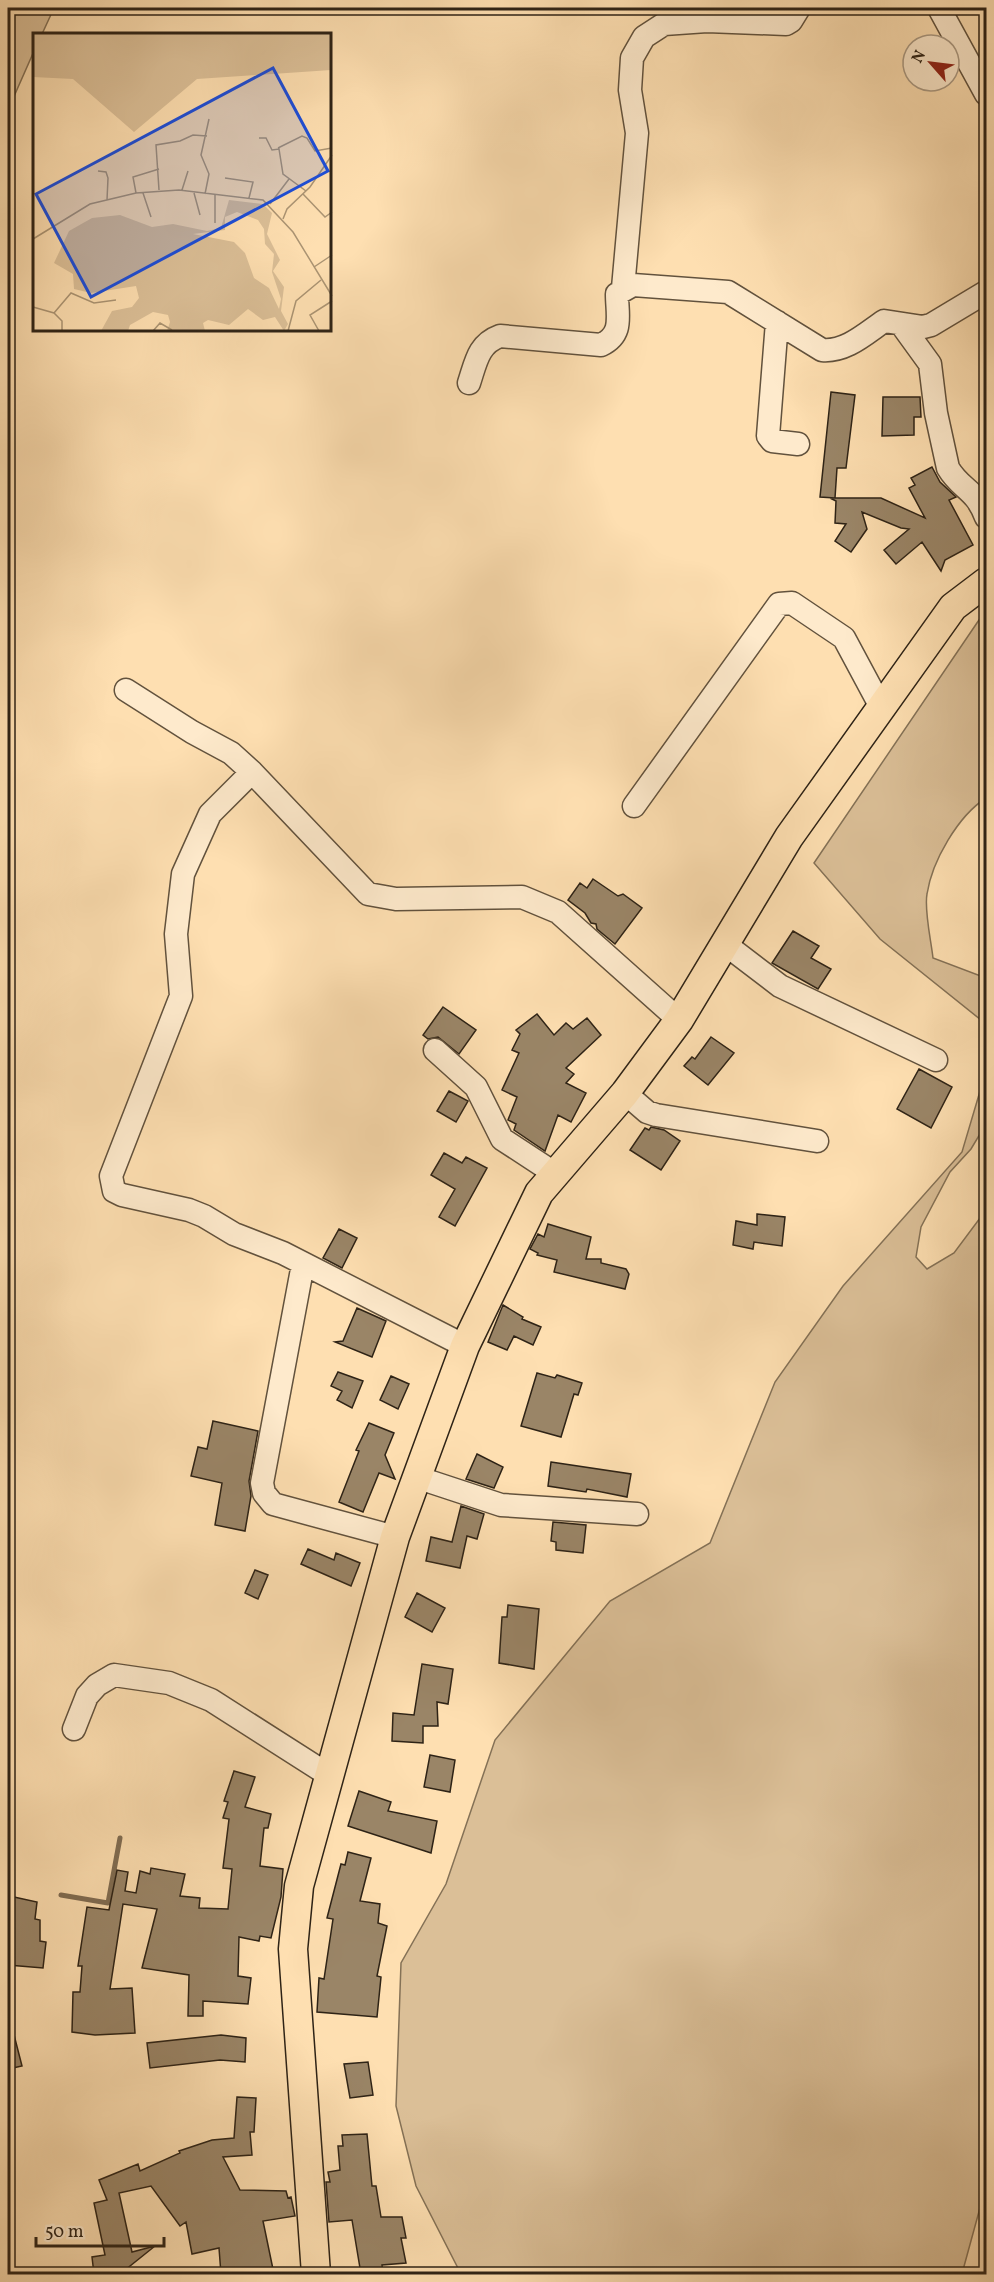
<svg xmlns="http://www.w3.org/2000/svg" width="994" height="2282" font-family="Vollkorn,serif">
  <rect width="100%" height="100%" fill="#fedfb1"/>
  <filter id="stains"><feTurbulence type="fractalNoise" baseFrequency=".00333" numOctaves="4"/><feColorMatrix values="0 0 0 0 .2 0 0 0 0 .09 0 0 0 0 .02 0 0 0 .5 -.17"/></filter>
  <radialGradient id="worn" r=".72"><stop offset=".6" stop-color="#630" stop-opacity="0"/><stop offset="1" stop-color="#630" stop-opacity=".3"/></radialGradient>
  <!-- green -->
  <path fill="#dbbf97" stroke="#847156" stroke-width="1.5" d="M8 8H54L42 34H34V51L8 110Z
    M986 616V798C958 816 932 861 927 894 924 910 931 940 933 958L986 978V1024L880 939 814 863 981 617Z
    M986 1071V1124L971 1149 950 1172 921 1227 916 1257 927 1269 954 1253 986 1210V2186L963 2270 959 2274H461L416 2186 396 2106 401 1963 446 1884 495 1740 610 1601 710 1543 775 1382 843 1286 962 1152Z"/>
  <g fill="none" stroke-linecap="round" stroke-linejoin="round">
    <!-- stream -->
    <path stroke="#806d53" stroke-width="5" d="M61 1895 108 1903 120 1838"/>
  </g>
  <!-- building -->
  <path fill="#9a8567" stroke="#2e2316" stroke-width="1.5" d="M831 392 855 395 846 468H837L835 498 820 497Z
    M883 397H920L921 417H914V435L882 436Z
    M932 467 940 482 956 497 949 500 973 545 945 560 941 571 922 542 896 564 884 550 909 529 901 528 862 512 867 529 851 552 835 541 846 524 835 523 836 501 830 498H881L925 518 909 488 915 485 911 478Z
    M593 879 618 896 623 894 642 908 615 944 597 929 596 924 591 923 585 913 568 900 580 883 587 888Z
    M793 931 819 946 811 958 831 969 818 989 772 963Z
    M443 1007 476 1030 459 1054 438 1037 428 1039 423 1035Z
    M537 1014 554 1035 566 1023 573 1029 587 1018 601 1035 566 1068 574 1074 566 1083 586 1093 571 1122 558 1115 545 1151 514 1130 516 1124 508 1120 517 1097 502 1090 519 1053 512 1050 520 1034 516 1030Z
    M711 1037 734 1053 708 1085 684 1066 692 1057 695 1059Z
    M919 1069 952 1087 931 1128 897 1109Z
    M449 1091 468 1101 456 1122 437 1111Z
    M651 1127 664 1130 680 1141 661 1170 630 1150 645 1128 649 1130Z
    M444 1153 462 1163 466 1157 487 1168 455 1226 439 1217 455 1189 431 1175Z
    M757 1214 785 1217 782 1246 754 1242 753 1249 733 1245 736 1221 757 1225Z
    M548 1224 591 1237 586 1259H601V1263L626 1269 629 1274 625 1289 554 1272 557 1260 537 1255 538 1253 530 1249 538 1234 544 1237Z
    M339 1229 357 1238 342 1268 323 1258Z
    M503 1305 523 1317 522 1319 541 1327 533 1345 514 1336 507 1350 488 1342Z
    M357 1308 386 1321 372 1357 335 1342 343 1341Z
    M338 1372 363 1381 352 1408 337 1400 342 1391 331 1386Z
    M537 1373 555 1378 557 1375 582 1383 578 1395 574 1394 561 1437 521 1426Z
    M391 1376 409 1384 398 1409 380 1400Z
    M213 1421 258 1431 249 1481 251 1496 245 1531 215 1525 222 1483 191 1476 198 1447 207 1449Z
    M369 1423 394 1433 385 1455 395 1479 379 1473 363 1512 339 1502 359 1451 356 1450Z
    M477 1454 503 1467 494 1488 466 1479Z
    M551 1462 631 1474 627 1497 587 1489 586 1492 548 1486Z
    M461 1506 484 1514 477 1539 467 1536 460 1568 426 1561 431 1537 452 1542Z
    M553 1522 586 1525 583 1553 556 1550V1542L551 1541Z
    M308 1549 334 1560 336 1553 360 1563 351 1586 301 1564Z
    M255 1570 268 1575 258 1599 245 1593Z
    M417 1593 445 1608 432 1632 405 1617Z
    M508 1605 539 1609 534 1669 499 1663 502 1617H507Z
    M422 1664 453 1669 448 1704 437 1702 438 1726H423V1743L392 1741 393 1713 414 1715Z
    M430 1755 455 1760 450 1792 424 1787Z
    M234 1771 255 1777 245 1807 271 1814 268 1828H264L260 1866 283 1869 281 1897 271 1938 260 1936 259 1941 239 1937 238 1976 251 1978 248 2004 203 2001V2016H188L189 1975 142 1968 157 1909 123 1904 110 1989 132 1988 135 2033 95 2035 72 2032 73 1992H80L82 1966H78L87 1907 109 1910 117 1870 128 1872 125 1891 136 1893 140 1871 150 1874 151 1868 185 1874 180 1896 200 1898 199 1908 228 1909 232 1869 223 1868 229 1819 223 1818 228 1802 224 1801Z
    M359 1791 391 1802 388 1811 437 1821 431 1853 348 1826Z
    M348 1852 371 1858 360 1901 380 1904 378 1923 387 1926 377 1976 381 1977 377 2017 317 2012 319 1978 324 1979 333 1919 327 1918 341 1864 345 1865Z
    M14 1897 37 1902 35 1919 40 1920V1941L46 1942 43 1968 8 1965V1898Z
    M12 2027 22 2066 8 2069V2028Z
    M221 2035 246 2038 245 2062 220 2060 150 2068 147 2043Z
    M368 2062 373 2095 350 2098 344 2064Z
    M237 2097 256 2098 254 2132H250L252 2155 223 2157 240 2190 286 2191 288 2198 291 2197 295 2216 263 2221 274 2274H221L219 2248 192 2254 186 2222 180 2226 151 2186 119 2193 132 2252 155 2246 120 2274H94L92 2257 105 2255 94 2203 107 2200 99 2180 138 2164 140 2171 180 2153 179 2151 212 2140 234 2138Z
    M367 2134 372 2186H376L381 2217H402L406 2238H401L406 2263 382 2265 383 2274H361L352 2220 329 2222 326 2182H330L328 2172 340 2170 338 2146H343L342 2135Z"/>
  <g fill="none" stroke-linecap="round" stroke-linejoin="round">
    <!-- minor casing -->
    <g stroke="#62523d" stroke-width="25">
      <path id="minor" d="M939 8 986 94
        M623 288 637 133 630 90 632 58 644 37 664 24 707 21 786 24 791 21 799 8
        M777 322 768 436 772 441 798 444
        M901 324 930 364 936 413 948 468C961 490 975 488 986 517
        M469 383C476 362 478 344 500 336L601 345C624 334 617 316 617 294L633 285 728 292 822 350C846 352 865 334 884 321L923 327 931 325 986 292
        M126 690 192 732 231 753 252 772 368 894 396 899 522 897 558 912 679 1020
        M252 772 210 814 183 874 176 934 181 996 111 1176 114 1191 122 1195 189 1210 204 1216 234 1234 283 1253 465 1346
        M634 806 779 604 792 603 844 638 881 707
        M725 944 780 986 936 1060
        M435 1050 476 1087 502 1139 554 1173
        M625 1093 647 1112 656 1115 817 1141
        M303 1264 262 1483 264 1493 273 1504 395 1537
        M416 1477 501 1505 637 1514
        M74 1729 87 1696 97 1685 114 1675 169 1683 211 1700 327 1774"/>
    </g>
    <!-- major casing -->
    <g stroke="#2e2316" stroke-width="31">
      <path id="major" d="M316 2274 293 1949 299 1886 395 1537 465 1346 539 1193 625 1093 679 1020 789 837 953 607 986 582"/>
    </g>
    <!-- minor -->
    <use href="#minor" stroke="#feeacc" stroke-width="22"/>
    <!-- major -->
    <use href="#major" stroke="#fedfb1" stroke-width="28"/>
  </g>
  <!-- overview -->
  <g transform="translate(33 33)">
    <rect width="298" height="298" fill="#fedfb1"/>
    <path d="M0 1H298V37L164 46 101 99 40 46 0 44ZM196 167 230 171 239 180 234 201 247 227 240 238 251 254 248 278 255 291 251 298 242 284 230 287 215 276 196 292 175 287 170 290 172 298H134L137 289 135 282 120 279 97 292 95 298H68L79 278 99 274 106 265 103 253 58 260 41 256 40 241 21 230 36 198 59 185 87 182 119 194 140 191 174 198 188 195ZM204 179 225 187 231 196 232 211 241 221 239 239 248 266 246 276 236 255 221 245 212 220 201 209 160 201 192 197V184Z" fill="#dbbf97" fill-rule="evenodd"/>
    <path fill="none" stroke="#ab9473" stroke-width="1.5" d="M226 105H233L239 117 246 116 250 141 273 158M245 115 269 103 274 105 282 118 299 115M65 138 73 139 75 145 74 167M192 145 220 149 216 165M126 157 123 112 147 108 160 102 174 103M149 157 155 138M103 160 100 144 126 136M110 160 118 184M161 160 167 182M172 161 176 141 168 122 176 86M270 161 292 184 299 179M237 171 256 146M250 186 254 176 277 154 299 122M182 190V162M0 206 57 171 103 160 146 157 230 167 260 199 299 263M281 234 299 222M0 274 21 280 29 288V298M21 280 38 260 61 270 83 267M120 298 127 290 139 297M255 298 263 268 288 247M286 298 277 282 299 268"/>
    <path fill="#1d4ed8" fill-opacity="0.15" stroke="#1d4ed8" stroke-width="3" d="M240 35 295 138 58 264 3 161Z"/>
    <rect width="298" height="298" fill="none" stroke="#2e2316" stroke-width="3"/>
  </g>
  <!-- margin -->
  <rect width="994" height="2282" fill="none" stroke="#fedfb1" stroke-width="30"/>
  <rect x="9" y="9" width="976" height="2264" fill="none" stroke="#2e2316" stroke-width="3"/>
  <rect x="15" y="15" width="964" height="2252" fill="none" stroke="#2e2316" stroke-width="1.5"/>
  <!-- north arrow -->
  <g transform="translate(931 63) rotate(298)"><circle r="28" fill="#feeacc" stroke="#ab9a83" stroke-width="1.5"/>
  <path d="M0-4.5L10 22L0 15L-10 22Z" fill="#8f2418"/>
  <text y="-9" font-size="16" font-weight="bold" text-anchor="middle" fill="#2e2316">N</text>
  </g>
  <!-- scale -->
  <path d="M36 2237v9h128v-9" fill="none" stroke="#2e2316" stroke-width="3"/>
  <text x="45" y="2237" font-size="18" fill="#2e2316" stroke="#feeacc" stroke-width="4.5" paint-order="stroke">50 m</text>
  <rect width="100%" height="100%" filter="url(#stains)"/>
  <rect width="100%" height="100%" fill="url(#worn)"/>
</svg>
